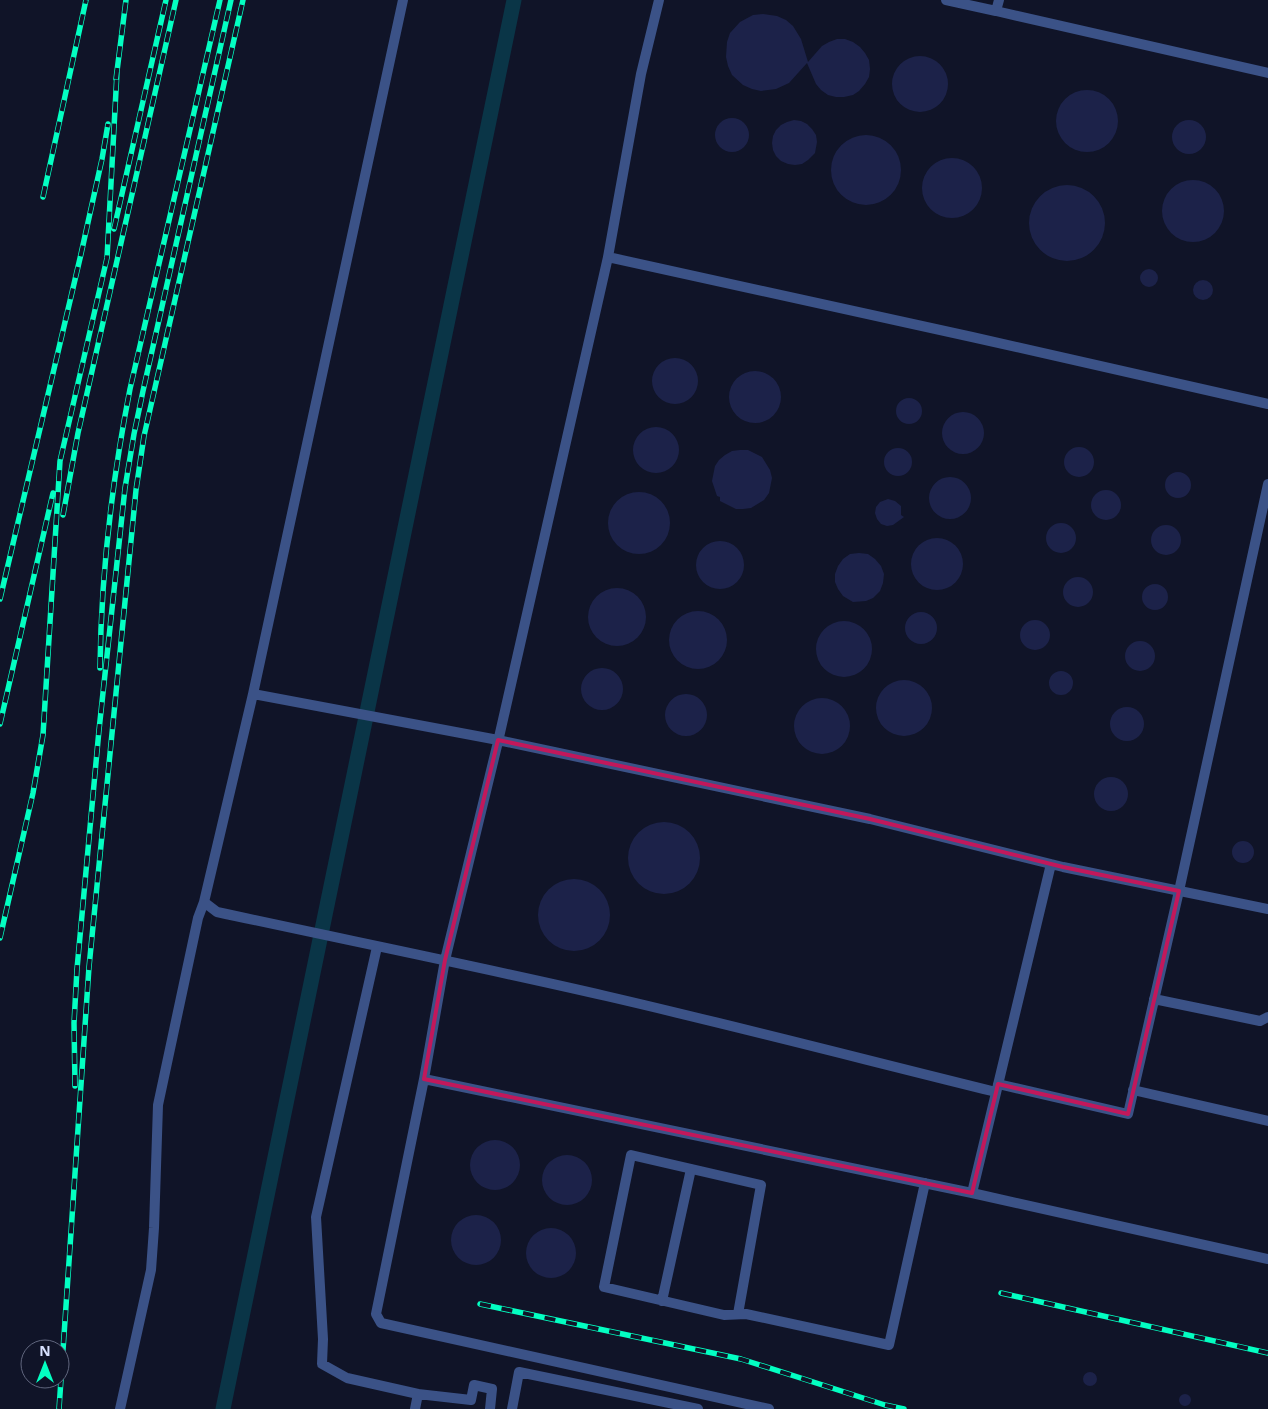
<svg xmlns="http://www.w3.org/2000/svg" width="1268" height="1409" font-family="'Noto Sans',sans-serif">
  <rect width="100%" height="100%" fill="#101428"/>
  <g fill="none" stroke-linecap="round" stroke-linejoin="round">
    <!-- canal -->
    <path stroke="#0a3547" stroke-width="15" d="M223 1409 514 0"/>
  </g>
  <!-- building -->
  <path fill="#1c2249" d="M763 14 777 16 786 20 793 26 801 39 808 62 822 46 829 42 837 39H845L853 42 860 47 865 53 869 60 870 69 869 77 865 84 859 91 853 95 844 97H836L828 95 821 90 816 84 807 63 789 83 776 89 761 91 752 89 743 85 732 75 728 66 726 57 727 42 730 33 740 22 753 15Z
    M892 84a28 28 0 1 1 56 0a28 28 0 1 1-56 0Z
    M1056 121a31 31 0 1 1 62 0a31 31 0 1 1-62 0Z
    M715 135a17 17 0 1 1 34 0a17 17 0 1 1-34 0Z
    M794 120 801 121 807 124 812 129 816 135 817 142 815 153 808 160 802 164 795 165 788 164 781 161 776 156 773 150 772 143 773 136 776 130 781 125 787 122Z
    M1172 137a17 17 0 1 1 34 0a17 17 0 1 1-34 0Z
    M831 170a35 35 0 1 1 70 0a35 35 0 1 1-70 0Z
    M922 188a30 30 0 1 1 60 0a30 30 0 1 1-60 0Z
    M1162 211a31 31 0 1 1 62 0a31 31 0 1 1-62 0Z
    M1029 223a38 38 0 1 1 76 0a38 38 0 1 1-76 0Z
    M1140 278a9 9 0 1 1 18 0a9 9 0 1 1-18 0Z
    M1193 290a10 10 0 1 1 20 0a10 10 0 1 1-20 0Z
    M652 381a23 23 0 1 1 46 0a23 23 0 1 1-46 0Z
    M729 397a26 26 0 1 1 52 0a26 26 0 1 1-52 0Z
    M896 411a13 13 0 1 1 26 0a13 13 0 1 1-26 0Z
    M942 433a21 21 0 1 1 42 0a21 21 0 1 1-42 0Z
    M633 450a23 23 0 1 1 46 0a23 23 0 1 1-46 0Z
    M1064 462a15 15 0 1 1 30 0a15 15 0 1 1-30 0Z
    M884 462a14 14 0 1 1 28 0a14 14 0 1 1-28 0Z
    M740 450H748L762 457 770 470 772 478 769 493 764 500 751 508 743 509H736L720 501V497L717 496 712 481 715 466 719 460 725 455 732 451Z
    M1165 485a13 13 0 1 1 26 0a13 13 0 1 1-26 0Z
    M929 498a21 21 0 1 1 42 0a21 21 0 1 1-42 0Z
    M1091 505a15 15 0 1 1 30 0a15 15 0 1 1-30 0Z
    M608 523a31 31 0 1 1 62 0a31 31 0 1 1-62 0Z
    M888 499 895 501 901 506V515L904 517 893 525 887 526 881 524 877 519 875 513 876 507 880 502Z
    M1046 538a15 15 0 1 1 30 0a15 15 0 1 1-30 0Z
    M1151 540a15 15 0 1 1 30 0a15 15 0 1 1-30 0Z
    M911 564a26 26 0 1 1 52 0a26 26 0 1 1-52 0Z
    M696 565a24 24 0 1 1 48 0a24 24 0 1 1-48 0Z
    M859 553 868 554 875 559 881 566 884 574 883 583 880 591 873 598 866 601 853 602 843 596 838 589 835 582V574L838 566 843 559 850 554Z
    M1063 592a15 15 0 1 1 30 0a15 15 0 1 1-30 0Z
    M1142 597a13 13 0 1 1 26 0a13 13 0 1 1-26 0Z
    M588 617a29 29 0 1 1 58 0a29 29 0 1 1-58 0Z
    M669 640a29 29 0 1 1 58 0a29 29 0 1 1-58 0Z
    M905 628a16 16 0 1 1 32 0a16 16 0 1 1-32 0Z
    M1020 635a15 15 0 1 1 30 0a15 15 0 1 1-30 0Z
    M816 649a28 28 0 1 1 56 0a28 28 0 1 1-56 0Z
    M1125 656a15 15 0 1 1 30 0a15 15 0 1 1-30 0Z
    M581 689a21 21 0 1 1 42 0a21 21 0 1 1-42 0Z
    M1049 683a12 12 0 1 1 24 0a12 12 0 1 1-24 0Z
    M876 708a28 28 0 1 1 56 0a28 28 0 1 1-56 0Z
    M665 715a21 21 0 1 1 42 0a21 21 0 1 1-42 0Z
    M794 726a28 28 0 1 1 56 0a28 28 0 1 1-56 0Z
    M1110 724a17 17 0 1 1 34 0a17 17 0 1 1-34 0Z
    M1094 794a17 17 0 1 1 34 0a17 17 0 1 1-34 0Z
    M628 858a36 36 0 1 1 72 0a36 36 0 1 1-72 0Z
    M1232 852a11 11 0 1 1 22 0a11 11 0 1 1-22 0Z
    M538 915a36 36 0 1 1 72 0a36 36 0 1 1-72 0Z
    M470 1165a25 25 0 1 1 50 0a25 25 0 1 1-50 0Z
    M542 1180a25 25 0 1 1 50 0a25 25 0 1 1-50 0Z
    M451 1240a25 25 0 1 1 50 0a25 25 0 1 1-50 0Z
    M526 1253a25 25 0 1 1 50 0a25 25 0 1 1-50 0Z
    M1083 1379a7 7 0 1 1 14 0a7 7 0 1 1-14 0Z
    M1179 1400a6 6 0 1 1 12 0a6 6 0 1 1-12 0Z"/>
  <g fill="none" stroke-linecap="round" stroke-linejoin="round">
    <!-- minor -->
    <path stroke="#3b5287" stroke-width="10" d="M403 0 253 694 204 902 217 912C346 940 476 966 606 996 736 1026 866 1060 996 1092
      M659 0 641 74 608 257 972 337 1268 404
      M946 0 996 11 999 0
      M996 11 1268 73
      M608 257 497 746 445 960 424 1079 972 1193
      M253 694 498 740 870 819 1063 867 1268 909
      M1051 864 972 1193 1268 1259
      M377 947 316 1217 323 1339 322 1364 347 1378 418 1394 415 1409
      M1154 999 1260 1021 1268 1017
      M424 1079 376 1314 381 1323 769 1409
      M998 1084 1128 1114 1179 891 1268 484
      M1133 1090 1268 1121
      M662 1301 691 1169
      M738 1314 761 1185 631 1155 604 1287 724 1315 746 1314 889 1345 925 1183
      M418 1394 471 1400 474 1385 492 1389 490 1409
      M120 1409 151 1270 154 1228 158 1105 198 918 204 902
      M512 1409 519 1372 698 1409"/>
    <!-- rail casing -->
    <g stroke="#03ffc2" stroke-width="5.5">
      <path id="rail" d="M116 79 126 0
        M43 197 86 0
        M114 229 166 0
        M63 515 78 433 176 0
        M0 599 81 254 102 159 108 124
        M100 668C101 574 112 481 130 389L220 0
        M0 724 53 493
        M0 938 33 793 43 735 60 461 107 258 117 72
        M75 1086 74 1023 77 969 99 730 125 488 134 434 143 391 231 0
        M1001 1293 1268 1353
        M480 1304 741 1359 885 1405 904 1409
        M59 1409 89 967 136 490 144 436 243 0"/>
    </g>
    <!-- rail -->
    <use href="#rail" stroke="#101428" stroke-width="4" stroke-dasharray="11" stroke-linecap="butt"/>
  </g>
  <!-- marked area -->
  <path fill="none" stroke="#c2185b" stroke-width="4" stroke-linejoin="round" d="M498 740 870 819 1063 867 1179 891 1128 1114 998 1084 972 1193 424 1079 445 960Z"/>
  <!-- north arrow -->
  <g transform="translate(45 1364)"><circle r="24" fill="#101428" stroke="#60667e"/>
  <path d="M0-4L9 19L0 12L-9 19Z" fill="#03ffc2"/>
  <text y="-8" font-size="14" font-weight="bold" text-anchor="middle" fill="#d7e0ff">N</text>
  </g>
</svg>
